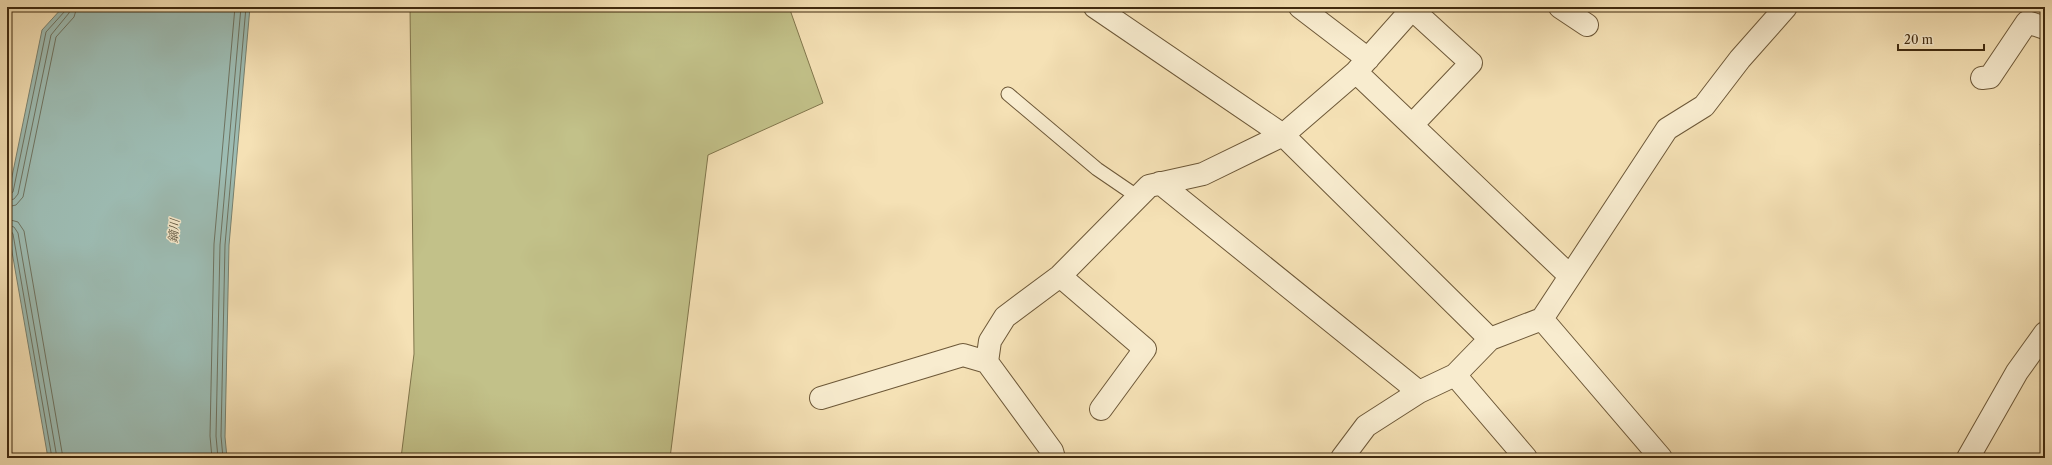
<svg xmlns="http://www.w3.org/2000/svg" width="2052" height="465" font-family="'Libre Caslon Text','Noto Serif JP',serif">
  <rect width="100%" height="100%" fill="#f5e1b5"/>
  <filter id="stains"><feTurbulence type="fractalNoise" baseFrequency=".005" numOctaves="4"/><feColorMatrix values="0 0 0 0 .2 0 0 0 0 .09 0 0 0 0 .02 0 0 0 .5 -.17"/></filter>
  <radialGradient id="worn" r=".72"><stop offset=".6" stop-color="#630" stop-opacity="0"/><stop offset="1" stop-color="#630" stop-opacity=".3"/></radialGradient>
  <!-- green -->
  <path fill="#c2c189" stroke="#81764c" d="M410 7H789L823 103 708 155 670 458H401L414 354Z"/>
  <!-- water -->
  <path fill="#9dbcb3" stroke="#788271" d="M63 7H250L229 245 225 437 227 458H48L7 223V201L42 30Z"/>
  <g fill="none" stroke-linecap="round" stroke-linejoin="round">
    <!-- shore -->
    <path stroke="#6e7361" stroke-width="1" d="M7 196 13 192 46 32 65 11 66 7
      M7 201 14 199 18 194 51 35 69 13 71 7
      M7 207 16 205 23 197 56 37 74 17 77 7
      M7 219 18 222 24 231 63 458
      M7 225 14 227 18 233 57 458
      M7 230 11 231 13 234 52 458
      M212 458 210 436 214 244 235 7
      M218 458 216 436 220 245 241 7
      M223 458 221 436 225 245 246 7"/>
  </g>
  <!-- building -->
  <path fill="#db9f74" stroke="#402a0f" d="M2045 138V148L2040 145Z"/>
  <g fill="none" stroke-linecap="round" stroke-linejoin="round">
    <!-- lane casing -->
    <g stroke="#6d5838" stroke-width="15">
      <path id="lane" d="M1008 94 1097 169 1138 197"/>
    </g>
    <!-- street casing -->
    <g stroke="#6d5838" stroke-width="24">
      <path id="street" d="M1095 7 1283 135 1490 339
        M1300 7 1368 59
        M1560 7 1587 25
        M1356 72 1570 276
        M1982 78 1990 77 2027 22 2045 28
        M1412 125 1471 63 1413 10
        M1160 183 1419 392
        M1060 276 1145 349 1101 409
        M1542 319 1661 458
        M1455 375 1526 458
        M821 398 963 355 987 362
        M1054 458 1052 451 987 362 990 341 1005 317 1060 276 1149 186 1203 174 1283 135 1356 72 1414 7
        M1342 458 1366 426 1419 392 1455 375 1490 339 1542 319 1667 129 1704 106 1740 59 1786 7
        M1968 458 2017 372 2045 333"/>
    </g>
    <!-- lane -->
    <use href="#lane" stroke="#f8eccf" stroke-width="13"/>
    <!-- street -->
    <use href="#street" stroke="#f8eccf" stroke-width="22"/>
  </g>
  <g text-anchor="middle" stroke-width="3" stroke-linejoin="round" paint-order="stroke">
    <!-- water labels -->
    <g font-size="12" font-style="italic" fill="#574e38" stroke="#f8eccf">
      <text transform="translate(174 231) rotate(-85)" y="4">鏑川</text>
    </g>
  </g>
  <!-- margin -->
  <rect width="2052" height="465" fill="none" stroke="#f5e1b5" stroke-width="24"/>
  <rect x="8" y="8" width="2036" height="449" fill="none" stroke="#402a0f" stroke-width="2"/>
  <rect x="12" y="12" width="2028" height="441" fill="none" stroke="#402a0f"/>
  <!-- scale -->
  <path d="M1898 44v6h86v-6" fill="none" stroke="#402a0f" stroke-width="2"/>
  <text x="1904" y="44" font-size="12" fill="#402a0f" stroke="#f8eccf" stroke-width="3" paint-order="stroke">20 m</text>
  <rect width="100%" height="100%" filter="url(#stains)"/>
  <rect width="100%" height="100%" fill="url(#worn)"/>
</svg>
